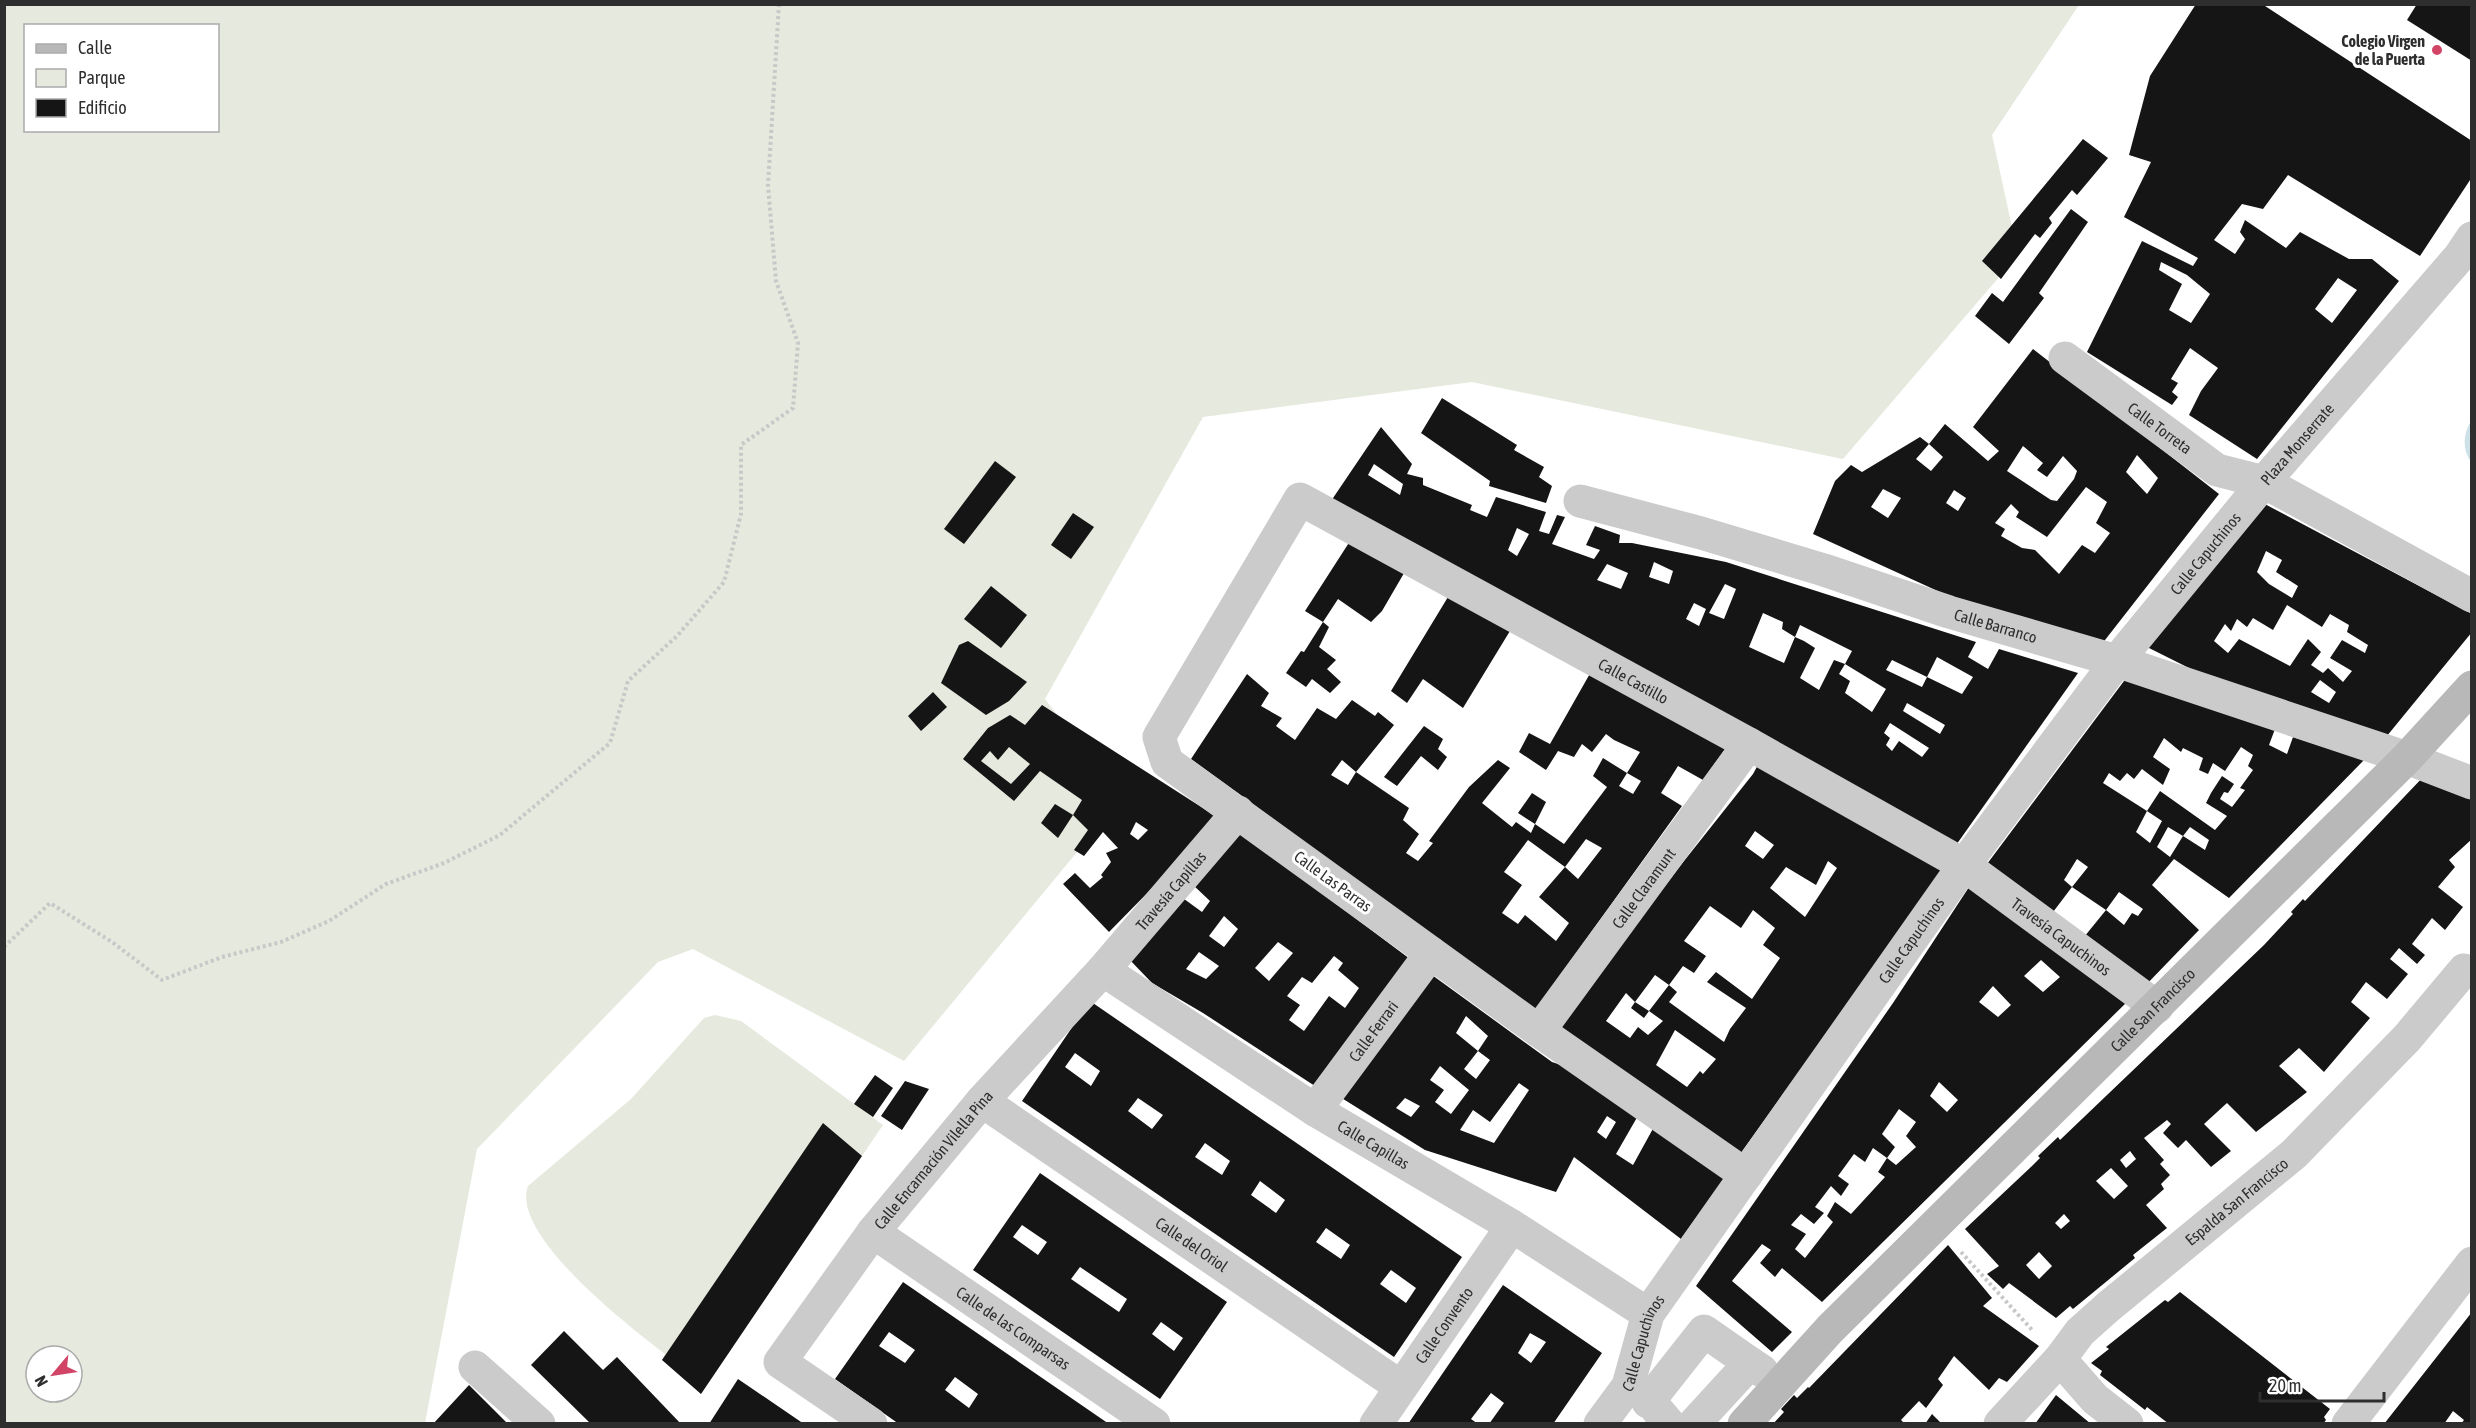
<svg xmlns="http://www.w3.org/2000/svg" width="2476" height="1428" font-family="'Asap Condensed',sans-serif">
  <rect width="100%" height="100%" fill="#fff"/>
  <!-- green -->
  <path fill="#e6e9dd" fill-rule="evenodd" d="M5 5H2079L1992 135 2018 255 1843 459 1472 382 1203 417 1045 699 1121 799 904 1061 693 949 658 962 477 1149 425 1423 5 1424ZM26 26H218V130H26ZM36 1356H72V1392H36Z
    M715 1015 741 1021 883 1125 701 1394 662 1360 665 1354C630 1327 510 1235 528 1186L631 1099 704 1018Z"/>
  <!-- water -->
  <path fill="#cbe1e7" d="M2471 421V462C2462 449 2463 434 2471 421Z"/>
  <!-- building -->
  <path fill="#151515" fill-rule="evenodd" d="M2196 4H2262L2472 141V177L2420 256 2288 175 2263 209 2242 204 2214 240 2235 254 2245 239 2240 232 2245 220 2286 248 2300 232 2349 259H2372L2399 281 2257 459 2189 415 2201 391 2218 368 2190 348 2171 379 2178 383 2172 392 2178 397 2172 405 2087 352 2142 241 2193 266 2198 258 2124 217 2151 162 2129 155 2150 76ZM2161 262 2187 275 2210 294 2191 323 2169 310 2182 284 2159 270ZM2338 278 2357 290 2332 323 2315 309Z
    M2417 4H2472V61L2407 20Z
    M2083 139 2108 158 2077 195 2072 190 2049 218 2052 223 2040 238 2035 234 2001 279 1982 261Z
    M2071 209 2088 222 2039 293 2044 298 2009 344 1975 316 1992 293 2003 302Z
    M2033 349 2219 494 2098 649 1942 593 1813 534 1835 481 1851 465 1862 472 1920 437 1929 444 1916 459 1931 471 1943 457 1929 444 1945 424 1988 461 1999 451 1973 427ZM2023 446 2043 463 2037 470 2047 477 2063 456 2077 471 2074 479 2057 501 2051 500 2007 471ZM2137 455 2158 478 2147 494 2126 472ZM2086 487 2107 502 2096 523 2110 533 2095 553 2082 545 2059 574 2035 550 2022 548 2001 536 2005 529 1995 523 2011 504 2019 512 2016 517 2047 537ZM1883 489 1901 498 1888 518 1871 507ZM1954 490 1966 498 1958 511 1946 503Z
    M1442 398 1517 445 1514 450 1544 467 1539 477 1552 486 1546 503 1489 486 1490 481 1421 433Z
    M1381 427 1412 464 1407 474 1423 478V485L1472 505 1470 510 1487 517 1496 497 1546 512 1539 531 1549 534 1557 515 1565 517 1552 544 1594 559 1600 550 1586 545 1595 526 1620 535 1619 543H1632L1726 562 1976 642 1968 657 1988 669 1999 649 2078 673 1954 848 1329 504ZM1374 464 1403 484 1400 495 1368 475ZM1517 528 1529 534 1517 556 1508 550ZM1654 562 1673 571 1669 584 1649 577ZM1607 564 1628 573 1621 589 1597 580ZM1725 584 1736 589 1724 619 1709 613ZM1694 603 1706 609 1699 626 1686 619ZM1763 613 1783 622 1782 629 1795 637 1800 625 1852 651 1845 664 1886 689 1872 712 1845 693 1850 681 1839 674 1845 664 1834 660 1819 690 1800 678 1815 648 1804 641 1795 637 1784 663 1749 647ZM1937 657 1973 677 1962 694 1927 677ZM1892 660 1927 677 1922 687 1886 670ZM1907 703 1945 725 1940 734 1903 711ZM1890 723 1929 748 1922 757 1899 741 1892 751 1886 745 1890 738 1884 733Z
    M995 461 1016 477 964 544 944 529Z
    M2261 502 2472 614V632L2382 742 2213 680 2147 647ZM2266 551 2282 560 2276 572 2298 586 2292 598 2269 584 2257 572ZM2287 605 2322 627 2330 614 2349 625 2347 632 2368 645 2365 653 2342 640 2330 658 2352 671 2343 682 2328 668 2323 673 2311 665 2321 652 2308 639 2290 666 2239 639 2228 653 2214 641 2225 624 2231 631 2237 619 2247 627 2253 618 2273 630ZM2320 680 2336 692 2329 703 2311 692Z
    M1073 513 1094 527 1071 559 1051 545Z
    M1352 538 1407 568 1382 611 1371 622 1338 599 1323 622 1305 611Z
    M991 586 1027 615 1001 648 964 619Z
    M1451 592 1513 626 1463 708 1423 679 1407 703 1391 691Z
    M1323 622 1329 627 1319 647 1336 660 1327 669 1341 682 1330 693 1312 679 1306 687 1286 673 1301 651 1304 652Z
    M968 641 1027 682 1009 701 986 715 941 683 959 645Z
    M1592 670 1728 745 1703 780 1678 766 1661 793 1682 806 1535 1010 1191 759 1247 674 1269 693 1261 706 1282 718 1276 726 1295 740 1317 708 1336 719 1352 700 1375 716 1378 712 1394 725 1356 772 1342 760 1331 775 1348 785 1356 772 1409 808 1403 820 1419 834 1406 853 1418 861 1433 843 1429 841 1469 787 1498 760 1510 768 1482 803 1512 827 1516 822 1531 833 1535 824 1564 844 1607 787 1593 776 1603 758 1627 773 1619 786 1633 794 1641 781 1627 773 1640 752 1614 740 1606 734 1592 752 1582 744 1574 757 1558 751 1546 770 1519 752 1529 733 1550 744ZM1586 839 1602 848 1578 879 1565 867ZM1528 840 1565 867 1539 897 1569 923 1556 941 1525 915 1518 924 1502 913 1522 885 1504 872Z
    M2127 677 2275 729 2269 745 2287 754 2293 737 2364 760 2229 898 2174 859 2152 885 2199 930 2142 989 2080 942 2106 910 2124 925 2132 913 2138 916 2143 909 2119 892 2106 910 2072 887 2088 867 2077 859 2064 880 2072 887 2047 920 1981 872ZM2164 738 2181 752 2183 748 2203 758 2199 770 2208 774 2213 763 2225 771 2241 747 2253 755 2248 766 2253 770 2240 788 2245 790 2232 807 2220 799 2224 792 2228 793 2234 784 2222 776 2211 793 2206 803 2227 816 2215 830 2160 791 2147 811 2162 821 2150 843 2136 832 2147 811 2103 783 2109 773 2120 781 2127 773 2134 779 2142 769 2163 785 2170 769 2153 757ZM2168 827 2183 836 2190 827 2209 840 2205 850 2183 836 2170 857 2157 847Z
    M933 692 947 707 921 731 908 716Z
    M1042 705 1220 819 1109 932 1063 884 1075 873 1090 888 1103 877 1101 875 1111 862 1106 853 1118 848 1103 832 1084 856 1074 850 1088 830 1073 815 1058 838 1041 823 1055 804 1073 815 1082 800 1040 771 1014 801 963 759 988 728 1010 715 1025 725ZM1009 747 1030 764 1011 784 981 761 990 751 998 760ZM1136 822 1148 830 1138 840 1130 834Z
    M1424 726 1443 739 1438 749 1447 757 1438 770 1421 756 1397 786 1384 777Z
    M1759 763 1947 865 1738 1157 1558 1027 1684 861 1753 774ZM1755 831 1774 845 1763 859 1745 846ZM1828 861 1837 868 1805 917 1770 888 1786 867 1816 885ZM1710 906 1741 928 1753 910 1775 928 1763 945 1780 958 1752 999 1716 972 1707 982 1746 1008 1730 1029 1724 1042 1669 1002 1677 992 1669 985 1649 1011 1663 1021 1648 1035 1638 1027 1630 1038 1606 1021 1626 993 1635 1002 1655 975 1669 985 1683 966 1694 973 1706 956 1684 941ZM1675 1030 1716 1059 1703 1074 1700 1071 1687 1087 1656 1065Z
    M2425 775 2472 795V839L2449 860 2455 867 2438 887 2463 907 2445 930 2432 918 2412 944 2425 955 2417 964 2399 948 2390 959 2408 974 2387 999 2366 982 2351 1002 2370 1018 2324 1072 2299 1048 2279 1066 2307 1092 2256 1132 2227 1103 2204 1124 2231 1151 2211 1167 2186 1140 2178 1148 2163 1133 2171 1124 2167 1120 2144 1138 2164 1160 2160 1164 2170 1175 2161 1184 2164 1189 2146 1205 2167 1228 2133 1255 2135 1258 2073 1309 2070 1306 2056 1318 2009 1283 2003 1289 1987 1274 1999 1266 1965 1229 2032 1166 2040 1158 2038 1156 2058 1137 2060 1140 2264 945 2291 916 2293 914 2291 912 2303 899 2305 901ZM2130 1151 2136 1159 2126 1168 2120 1160ZM2111 1168 2128 1186 2114 1199 2096 1181ZM2064 1214 2070 1221 2061 1229 2055 1223ZM2039 1252 2052 1266 2039 1279 2026 1265Z
    M1532 793 1546 802 1535 824 1518 813Z
    M1236 829 1410 959 1318 1088 1203 1013 1152 983 1128 958 1180 896 1202 912 1210 901 1192 884ZM1224 916 1238 929 1224 947 1209 936ZM1278 942 1293 953 1269 981 1255 968ZM1199 952 1219 966 1206 979 1186 969ZM1334 956 1343 963 1338 970 1359 988 1345 1008 1329 996 1304 1031 1289 1020 1300 1005 1287 996 1302 977 1312 983Z
    M1973 881 2130 999 1822 1302 1782 1268 1775 1277 1760 1263 1771 1250 1762 1244 1732 1281 1792 1332 1772 1352 1696 1286 1893 1003ZM2041 960 2060 977 2043 992 2024 976ZM1993 986 2011 1005 1998 1017 1979 1002ZM1939 1082 1958 1100 1947 1112 1930 1096ZM1899 1109 1916 1122 1906 1136 1916 1147 1896 1165 1887 1158 1878 1172 1885 1177 1851 1214 1835 1202 1827 1216 1833 1222 1805 1258 1795 1249 1806 1234 1791 1225 1801 1214 1814 1224 1824 1213 1815 1207 1831 1186 1841 1196 1849 1184 1838 1176 1854 1154 1865 1162 1873 1148 1887 1158 1895 1147 1882 1134Z
    M1432 975 1552 1062 1585 1073 1639 1114 1616 1154 1633 1165 1655 1125 1726 1176 1681 1239 1574 1157 1556 1192 1425 1150 1340 1097ZM1466 1016 1488 1036 1478 1051 1490 1060 1476 1079 1464 1069 1478 1051 1456 1033ZM1440 1066 1469 1090 1451 1114 1435 1102 1444 1090 1430 1080ZM1519 1083 1529 1090 1494 1143 1460 1130 1473 1110 1490 1122ZM1405 1098 1420 1106 1411 1117 1396 1108ZM1607 1116 1616 1122 1606 1139 1597 1132Z
    M1090 1001 1462 1257 1394 1357 1022 1101ZM1075 1053 1100 1071 1091 1086 1065 1067ZM1138 1098 1163 1115 1152 1129 1128 1111ZM1205 1143 1230 1161 1222 1175 1195 1157ZM1260 1181 1285 1200 1276 1213 1251 1195ZM1326 1228 1350 1245 1341 1259 1316 1242ZM1391 1270 1416 1288 1406 1303 1380 1284Z
    M1635 1002 1649 1011 1644 1018 1631 1008Z
    M875 1075 893 1088 873 1117 854 1104Z
    M905 1081 929 1089 902 1130 881 1116Z
    M823 1123 862 1156 701 1394 662 1360Z
    M1040 1173 1227 1302 1160 1399 973 1270ZM1022 1225 1047 1242 1038 1255 1013 1237ZM1080 1267 1127 1299 1119 1312 1071 1279ZM1161 1322 1183 1338 1174 1351 1152 1334Z
    M1948 1245 1992 1298 1983 1306 2039 1346 2007 1382 1999 1378 1989 1390 1954 1356 1938 1379 1943 1385 1926 1408 1919 1401 1901 1420 1905 1424H1773L1784 1412 1781 1409 1794 1395 1797 1398 1808 1387 1809 1388Z
    M903 1282 1109 1424H899L835 1379ZM889 1332 915 1350 905 1363 879 1346ZM955 1377 978 1394 969 1408 945 1390Z
    M1503 1285 1602 1353 1553 1424H1489L1504 1403 1491 1393 1471 1419 1478 1424H1408ZM1530 1333 1546 1342 1531 1363 1518 1353Z
    M2180 1292 2330 1409 2324 1417 2326 1420 2323 1424H2169L2147 1407 2145 1410 2100 1375 2102 1371 2091 1363 2109 1349 2106 1347 2165 1300 2168 1302Z
    M2472 1312V1424H2461L2464 1420 2453 1411 2444 1424H2384Z
    M564 1331 603 1370 617 1357 681 1424H591L531 1365Z
    M738 1379 804 1424H709Z
    M469 1385 508 1424H433Z
    M2056 1395 2091 1424H2035Z
    M1932 1414 1942 1424H1925Z"/>
  <g fill="none" stroke-linecap="round" stroke-linejoin="round">
    <!-- path -->
    <path stroke="#c8c8c8" stroke-width="4" stroke-dasharray="3 3" stroke-linecap="butt" d="M4 947 50 903 112 942 162 980 222 957 281 942 329 921 386 884 444 863 500 835 610 743 628 681 677 636 724 582 741 514V445L793 408 798 343 776 281 768 185 779 4
      M1961 1252 2033 1331"/>
    <!-- street -->
    <g stroke="#cbcbcb" stroke-width="33">
      <path id="s1" d="M2065 358 2217 470 2264 482 2472 596"/>
      <path id="s2" d="M1580 501 1701 533 1824 570 1949 612 2117 661 2407 758 2472 783"/>
      <path id="s3" d="M1103 970 1315 1110 1512 1226 1648 1314"/>
      <path id="s4" d="M1539 1031 1749 744"/>
      <path id="s5" d="M982 1101 1401 1387"/>
      <path id="s6" d="M1315 1110 1431 953"/>
      <path id="s7" d="M1746 1175 1539 1031 1167 762 1159 737 1300 499 1749 744 1964 865 2157 1007"/>
      <path id="s8" d="M873 1232 1154 1424"/>
      <path d="M2060 1359 2095 1399 2127 1424"/>
      <path d="M475 1367 539 1424"/>
      <path d="M1648 1402 1704 1331 1750 1363"/>
      <path d="M1658 1411 1669 1424"/>
      <path id="s9" d="M871 1424 780 1362 873 1232 982 1101 1103 970 1238 812"/>
      <path id="s10" d="M1376 1424 1512 1226"/>
      <path id="s11" d="M1600 1424 1628 1386 1648 1314 1964 865 2117 661 2264 482 2460 256 2472 238"/>
      <path d="M1694 1424 1750 1363 1762 1371"/>
      <path id="s12" d="M2000 1424 2060 1359 2080 1332 2108 1307 2294 1154 2407 1038 2464 970"/>
      <path d="M2348 1424 2472 1263"/>
    </g>
    <!-- secondary -->
    <path stroke="#b8b8b8" stroke-width="33" id="s13" d="M1744 1424 1830 1329 2407 758 2472 687"/>
  </g>
  <!-- markers -->
  <circle fill="#d14466" stroke="#fff" stroke-width="2" cx="2437" cy="50" r="6"/>
  <g text-anchor="middle" stroke-width="6" stroke-linejoin="round" paint-order="stroke">
    <!-- poi labels -->
    <g font-size="16" font-weight="bold" fill="#2e2e2e" stroke="#fff" text-anchor="end">
      <text x="2425" y="47">Colegio Virgen<tspan x="2425" dy="18">de la Puerta</tspan></text>
    </g>
    <!-- street labels -->
    <g font-size="16" fill="#2e2e2e" stroke="#fff">
      <text dy="6" stroke="none"><textPath href="#s1" startOffset="118">Calle Torreta</textPath></text>
      <text dy="6" stroke="none"><textPath href="#s11" startOffset="1208">Plaza Monserrate</textPath></text>
      <text dy="6" stroke="none"><textPath href="#s11" startOffset="1065">Calle Capuchinos</textPath></text>
      <text dy="6" stroke="none"><textPath href="#s2" startOffset="434">Calle Barranco</textPath></text>
      <text dy="6" stroke="none"><textPath href="#s7" startOffset="1394">Calle Castillo</textPath></text>
      <text transform="translate(1333 881) rotate(36)" y="6">Calle Las Parras</text>
      <text dy="6" stroke="none"><textPath href="#s4" startOffset="177">Calle Claramunt</textPath></text>
      <text dy="6" stroke="none"><textPath href="#s9" startOffset="723">Travesía Capillas</textPath></text>
      <text dy="6" stroke="none"><textPath href="#s7" startOffset="1893">Travesía Capuchinos</textPath></text>
      <text dy="6" stroke="none"><textPath href="#s11" startOffset="579">Calle Capuchinos</textPath></text>
      <text dy="6" stroke="none"><textPath href="#s13" startOffset="582">Calle San Francisco</textPath></text>
      <text dy="6" stroke="none"><textPath href="#s6" startOffset="98">Calle Ferrari</textPath></text>
      <text dy="6" stroke="none"><textPath href="#s3" startOffset="322">Calle Capillas</textPath></text>
      <text dy="6" stroke="none"><textPath href="#s9" startOffset="364">Calle Encarnación Vilella Pina</textPath></text>
      <text dy="6" stroke="none"><textPath href="#s12" startOffset="326">Espalda San Francisco</textPath></text>
      <text dy="6" stroke="none"><textPath href="#s5" startOffset="254">Calle del Oriol</textPath></text>
      <text dy="6" stroke="none"><textPath href="#s10" startOffset="120">Calle Convento</textPath></text>
      <text dy="6" stroke="none"><textPath href="#s8" startOffset="170">Calle de las Comparsas</textPath></text>
      <text dy="6" stroke="none"><textPath href="#s11" startOffset="93">Calle Capuchinos</textPath></text>
    </g>
  </g>
  <!-- border -->
  <rect width="2476" height="1428" fill="none" stroke="#2e2e2e" stroke-width="12"/>
  <!-- legend -->
  <rect x="24" y="24" width="195" height="108" fill="#ffffff" stroke="#ababab" stroke-width="1.5"/>
  <rect x="36" y="44" width="30" height="9" fill="#b8b8b8" stroke="#ababab" stroke-width="1.5"/>
  <text x="78" y="54" font-size="18" fill="#2e2e2e">Calle</text>
  <rect x="36" y="69" width="30" height="18" fill="#e6e9dd" stroke="#ababab" stroke-width="1.5"/>
  <text x="78" y="84" font-size="18" fill="#2e2e2e">Parque</text>
  <rect x="36" y="99" width="30" height="18" fill="#151515" stroke="#ababab" stroke-width="1.5"/>
  <text x="78" y="114" font-size="18" fill="#2e2e2e">Edificio</text>
  <!-- north arrow -->
  <g transform="translate(54 1374) rotate(241)"><circle r="28" fill="#ffffff" stroke="#ababab" stroke-width="1.5"/>
  <path d="M0-4.5L10 22L0 15L-10 22Z" fill="#d14466"/>
  <text y="-9" font-size="16" font-weight="bold" text-anchor="middle" fill="#2e2e2e">N</text>
  </g>
  <!-- scale -->
  <path d="M2260 1392v9h124v-9" fill="none" stroke="#2e2e2e" stroke-width="3"/>
  <text x="2269" y="1392" font-size="18" fill="#2e2e2e" stroke="#ffffff" stroke-width="4.5" paint-order="stroke">20 m</text>
</svg>
